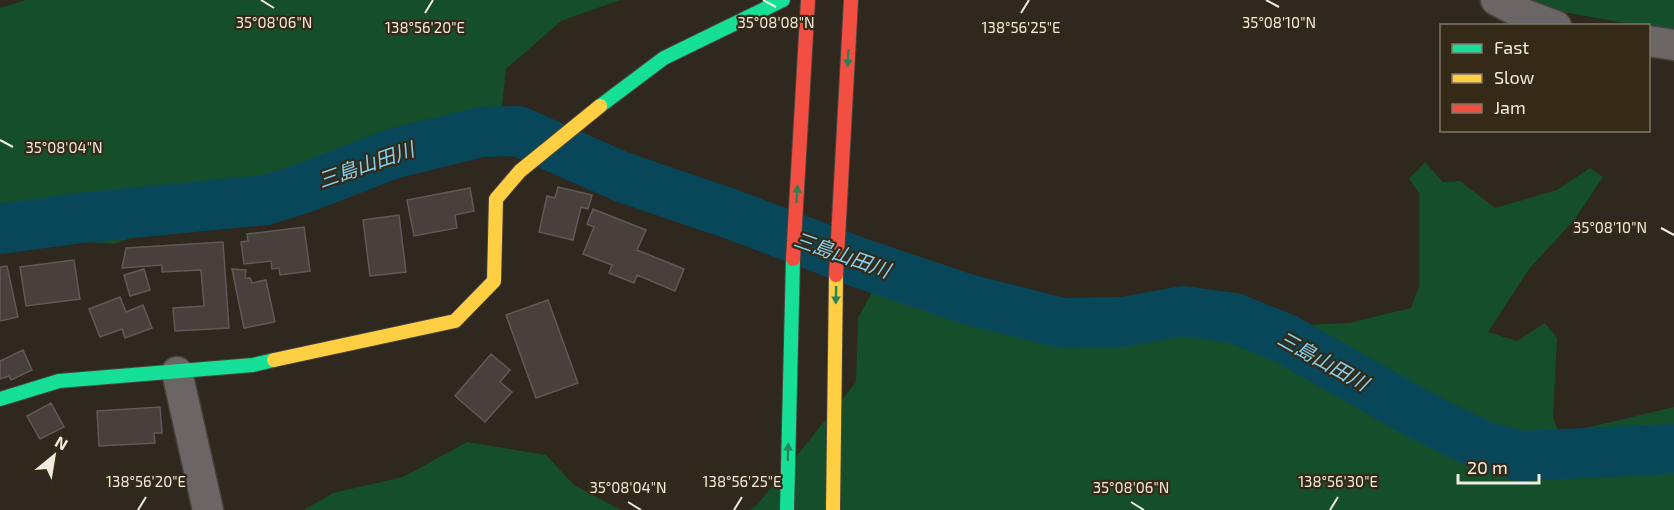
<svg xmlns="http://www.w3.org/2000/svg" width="1674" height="510" font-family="'Exo 2','Noto Sans JP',sans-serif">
  <rect width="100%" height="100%" fill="#2e281e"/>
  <!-- green -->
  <path fill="#154e2a" d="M26 0H620L561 21 506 69 501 114 405 141 114 244 0 236V8Z
    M1532 0H1674V32L1649 28 1648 26 1636 25 1541 8Z
    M1425 162 1443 182 1460 181 1495 208 1557 190 1590 168 1603 177 1575 219 1529 269 1488 332 1517 341 1545 323 1557 338 1553 418 1560 434 1674 407V510H750L758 504 856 382 858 318 873 290 902 296 933 311H999L1163 331 1349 323 1411 308 1419 287V193L1409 179Z
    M467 442 546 455 574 485 621 510H304L333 493 403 477Z"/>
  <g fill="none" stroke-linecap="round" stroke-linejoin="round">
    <!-- river -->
    <path stroke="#08475a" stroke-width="50" d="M0 229 80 218 266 200 307 187 392 154 481 132 518 131 622 177 731 214 860 263 967 299 1062 323 1123 322 1183 311 1234 318 1286 339 1422 416 1481 445 1520 456 1674 449"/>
  </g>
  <!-- building -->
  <path fill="#47403d" stroke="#615957" stroke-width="1.5" d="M558 187 592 195 588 209 581 207 573 240 539 232 547 196 555 198Z
    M470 188 474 211 455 215 457 228 414 236 407 200Z
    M593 209 646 230 637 250 684 269 675 291 637 275 634 283 609 273 612 265 583 254 594 227 587 224Z
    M399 215 406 272 370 276 363 220Z
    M304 227 310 271 280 275 279 268 272 269 271 261 244 264 241 242 248 241 247 234Z
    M223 242 229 328 175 331 173 308 204 306 201 270 162 272V265L122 268 126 248Z
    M74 260 80 299 26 306 20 267Z
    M7 266 18 317 0 321V267Z
    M144 269 150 290 130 296 124 275Z
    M232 269 246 270 245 278H250L252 283 266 280 275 322 244 328Z
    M120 297 126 312 143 305 152 328 125 338 122 329 100 337 89 309Z
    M548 300 578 383 536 398 506 315Z
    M23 350 32 370 11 380 9 376 0 379V361Z
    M491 354 510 370 500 382 512 392 485 422 455 396Z
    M51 403 64 427 40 439 27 416Z
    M160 407 162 433H154L155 443 99 446 97 411Z"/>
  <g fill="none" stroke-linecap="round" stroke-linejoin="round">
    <!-- street casing -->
    <g stroke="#48423b" stroke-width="33">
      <path id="street" d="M1496 0 1521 13 1556 26
        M1648 41 1674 45
        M177 372 208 510"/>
    </g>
    <!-- fast casing -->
    <g stroke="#48423b" stroke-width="16">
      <path id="fast" d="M600 106 664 58 783 0
        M0 399 59 381 253 365 274 360
        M787 510 793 259"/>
    </g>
    <!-- slow casing -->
    <g stroke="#48423b" stroke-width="16">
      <path id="slow" d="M274 360 455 321 494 281 496 199 520 171 600 106
        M833 510 836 275"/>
    </g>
    <!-- jam casing -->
    <g stroke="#48423b" stroke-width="16">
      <path id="jam" d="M793 259 808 0
        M836 275 851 0"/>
    </g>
    <!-- street -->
    <use href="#street" stroke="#6b6665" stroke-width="30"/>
    <!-- fast -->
    <use href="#fast" stroke="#16e098" stroke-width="14"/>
    <!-- slow -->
    <use href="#slow" stroke="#ffcf43" stroke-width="14"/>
    <!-- jam -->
    <use href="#jam" stroke="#f24e42" stroke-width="14"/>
  </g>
  <!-- one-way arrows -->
  <defs><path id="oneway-solid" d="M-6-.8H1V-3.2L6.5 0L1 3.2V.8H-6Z" transform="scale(1.5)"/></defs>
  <g fill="#268558">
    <use href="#oneway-solid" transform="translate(848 58) rotate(93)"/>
    <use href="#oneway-solid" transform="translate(797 194) rotate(-87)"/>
    <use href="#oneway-solid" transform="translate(836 295) rotate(91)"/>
    <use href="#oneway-solid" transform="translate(788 452) rotate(-89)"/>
  </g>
  <!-- ticks -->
  <path fill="none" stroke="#f2ebdf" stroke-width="2" d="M261 0 274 8M763 0 776 7M1266 0 1279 7M425 13 433 0M1021 13 1029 0M0 140 13 147M1661 228 1674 235M628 502 641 510M1131 502 1144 510M138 510 146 497M734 510 742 497M1330 510 1338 497"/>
  <g text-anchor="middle" stroke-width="4.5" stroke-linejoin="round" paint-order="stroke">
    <!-- water labels -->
    <g font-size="20" font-style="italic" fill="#83d1f1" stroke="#352a17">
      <text transform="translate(366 165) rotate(-19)" y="7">三島山田川</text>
      <text transform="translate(842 255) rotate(19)" y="7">三島山田川</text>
      <text transform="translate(1323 361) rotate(29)" y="7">三島山田川</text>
    </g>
  </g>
  <g font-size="15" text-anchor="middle" fill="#f2ebdf" stroke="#352a17" stroke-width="4.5" stroke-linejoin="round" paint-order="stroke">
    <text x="776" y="28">35°08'08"N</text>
    <text x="1279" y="28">35°08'10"N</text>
    <text x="274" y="28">35°08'06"N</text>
    <text x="425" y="33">138°56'20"E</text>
    <text x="1021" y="33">138°56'25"E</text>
    <text x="64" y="153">35°08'04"N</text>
    <text x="1610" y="233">35°08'10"N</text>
    <text x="146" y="487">138°56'20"E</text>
    <text x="742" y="487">138°56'25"E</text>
    <text x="1338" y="487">138°56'30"E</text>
    <text x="628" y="493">35°08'04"N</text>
    <text x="1131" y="493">35°08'06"N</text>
  </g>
  <!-- legend -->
  <rect x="1440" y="24" width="210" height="108" fill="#352a17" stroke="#817767" stroke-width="1.5"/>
  <rect x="1452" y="44" width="30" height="9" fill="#16e098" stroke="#817767" stroke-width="1.5"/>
  <text x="1494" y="54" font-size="18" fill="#f2ebdf">Fast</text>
  <rect x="1452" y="74" width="30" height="9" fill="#ffcf43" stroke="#817767" stroke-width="1.5"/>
  <text x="1494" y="84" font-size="18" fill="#f2ebdf">Slow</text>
  <rect x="1452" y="104" width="30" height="9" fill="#f24e42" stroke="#817767" stroke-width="1.5"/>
  <text x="1494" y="114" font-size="18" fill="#f2ebdf">Jam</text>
  <!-- north arrow -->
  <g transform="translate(54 456) rotate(30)" stroke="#352a17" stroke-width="4.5" paint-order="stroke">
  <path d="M0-4.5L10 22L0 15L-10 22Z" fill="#f2ebdf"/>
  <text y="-9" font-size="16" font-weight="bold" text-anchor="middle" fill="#f2ebdf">N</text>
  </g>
  <!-- scale -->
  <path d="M1458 474v9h81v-9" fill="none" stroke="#f2ebdf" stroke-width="3"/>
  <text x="1467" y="474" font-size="18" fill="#f2ebdf" stroke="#352a17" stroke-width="4.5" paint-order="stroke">20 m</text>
</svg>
